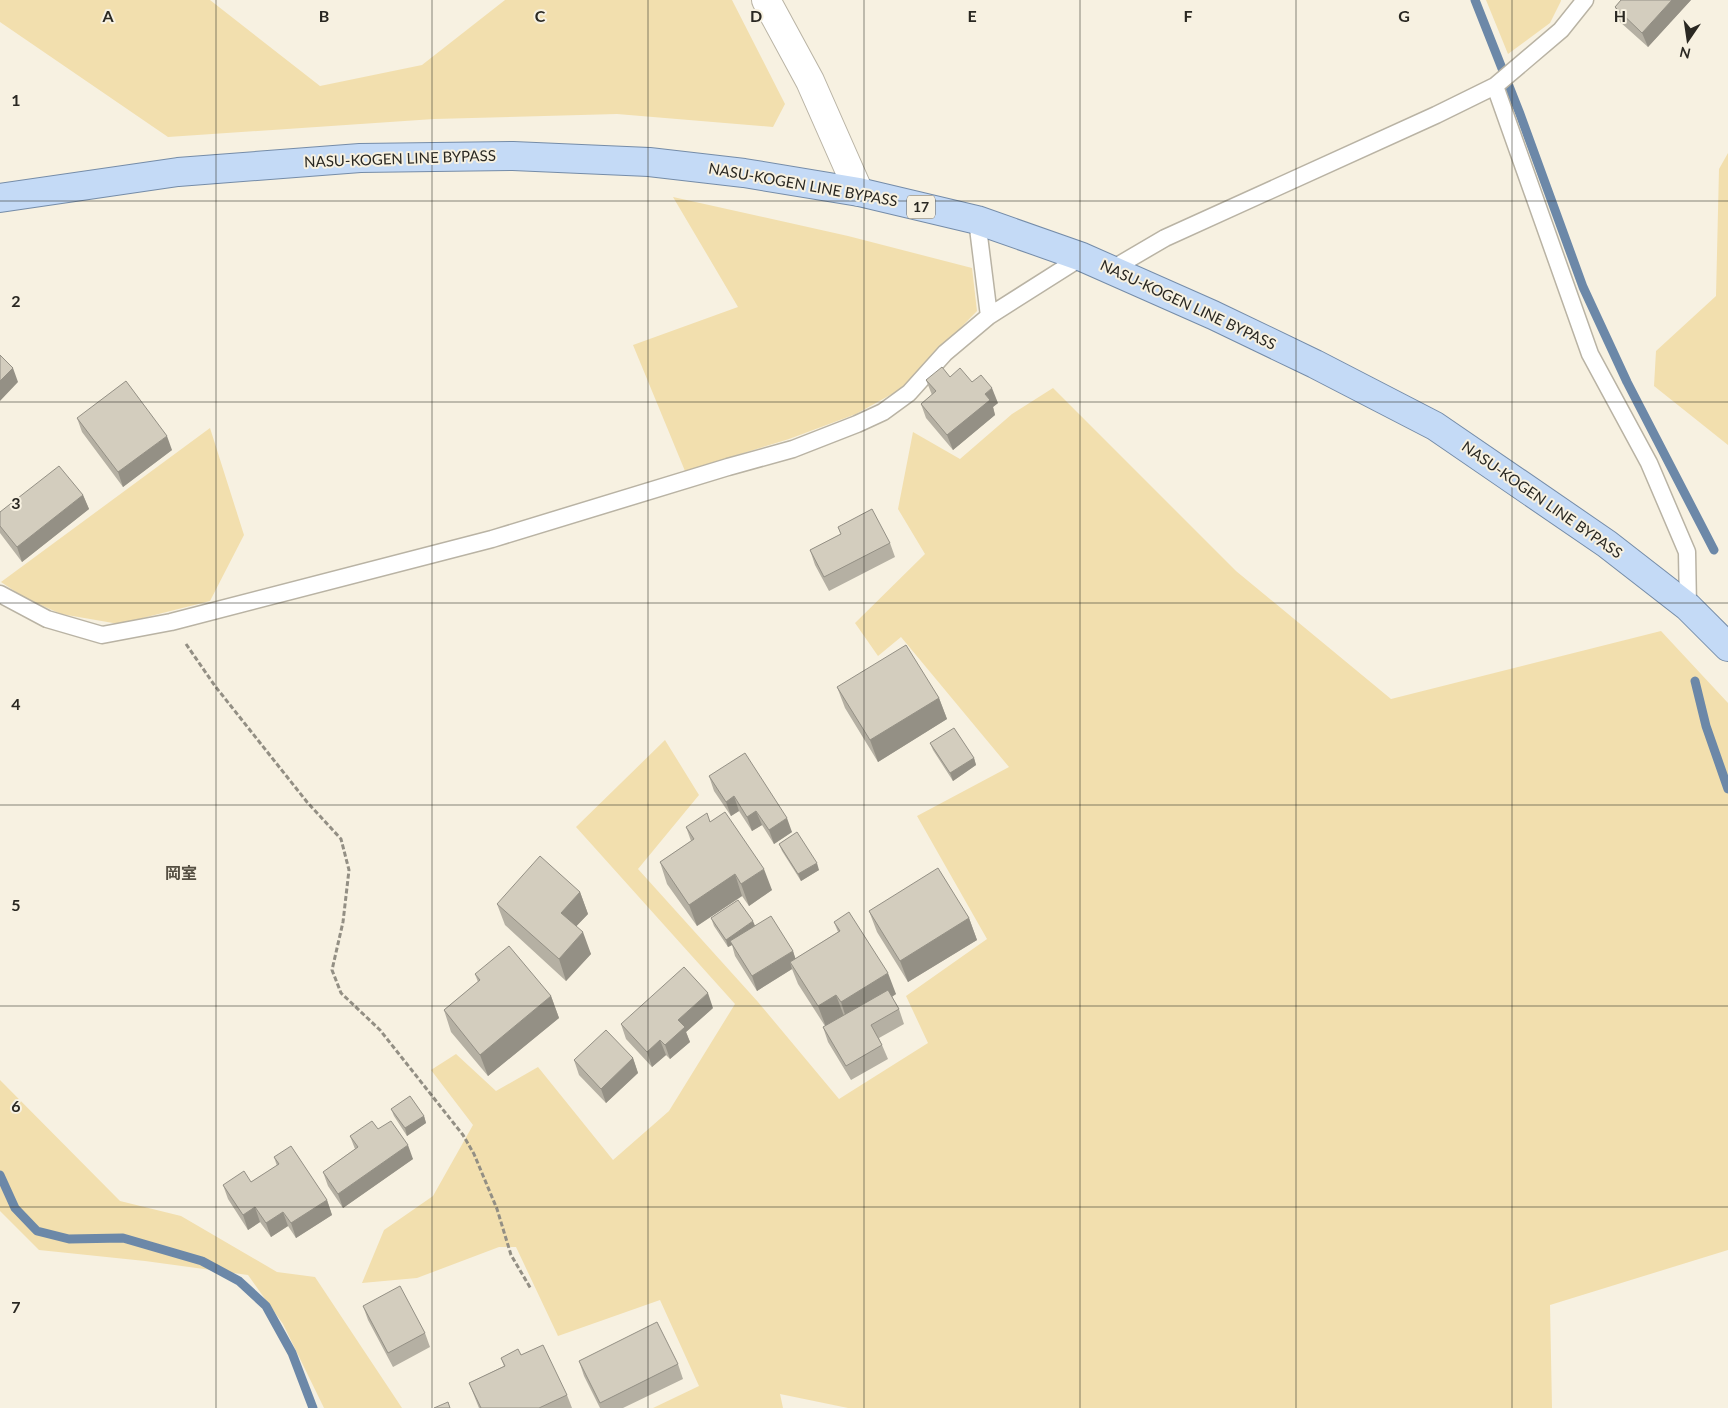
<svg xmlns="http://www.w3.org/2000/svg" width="1728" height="1408" font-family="Lato,'Noto Sans JP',sans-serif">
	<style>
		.green { fill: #f2dfae }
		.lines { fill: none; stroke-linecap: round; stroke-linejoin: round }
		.stream { stroke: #6c88a8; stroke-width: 9 }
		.lane-casing { stroke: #b9b3a4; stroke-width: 19 }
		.street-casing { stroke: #b9b3a4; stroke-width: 30 }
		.primary-casing { stroke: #758ca8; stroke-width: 30 }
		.path { stroke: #938f84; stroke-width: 3; stroke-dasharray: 5 2.5; stroke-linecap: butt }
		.lane { stroke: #fff; stroke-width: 16 }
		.street { stroke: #fff; stroke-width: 28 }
		.primary { stroke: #c4daf6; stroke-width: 28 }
		.wall { fill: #b5b0a3 }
		.shaded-wall { fill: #949085 }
		.building { fill: #d3cdbe; stroke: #949085 }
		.grid { fill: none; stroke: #2a2822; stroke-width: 1; stroke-opacity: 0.55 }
		.labels { text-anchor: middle; stroke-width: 4; stroke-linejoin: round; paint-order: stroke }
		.shield { fill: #f7f1e1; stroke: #68645b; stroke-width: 1 }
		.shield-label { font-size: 14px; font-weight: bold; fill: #2a2822 }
		.street-label { font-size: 15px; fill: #2a2822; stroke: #f7f1e1 }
		.neighbourhood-label { font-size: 16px; font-weight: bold; fill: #544e41; stroke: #f7f1e1 }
		.grid-label { font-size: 16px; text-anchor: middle; font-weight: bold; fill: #2a2822; stroke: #f7f1e1; stroke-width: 4; stroke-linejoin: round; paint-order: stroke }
	</style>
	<rect width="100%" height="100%" fill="#f7f1e1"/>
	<path class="green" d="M0,0H210L320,86L422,65L505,0H732L785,104L773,127L617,114L434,119L168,137L0,22Z
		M1486,0H1561V1L1550,23L1508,54Z
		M1728,153V445L1654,386L1656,351L1716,296L1719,169Z
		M673,197L848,236L972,268L977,311L901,389L856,414L789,439L685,471L633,345L738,307Z
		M1053,388L1236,571L1391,699L1661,631L1728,703V1250L1550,1305L1552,1408H848L780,1394L783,1408H653L699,1386L660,1300L558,1336L516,1247H499L417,1278L362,1283L384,1230L433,1196L473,1125L431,1070L456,1054L496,1091L538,1067L613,1160L669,1111L735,1004L576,827L665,740L699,795L638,869L758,1002L839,1099L928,1043L906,996L987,939L917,816L1009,767L901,637L878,656L855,623L925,554L898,509L913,432L960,459L1012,414Z
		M210,428L244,535L210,601L119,624L61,614L25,598L1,582Z
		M0,1080L120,1201L181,1216L277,1272L315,1277L402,1408H324L283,1324L248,1275L145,1261L39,1250L0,1211Z"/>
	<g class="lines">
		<path class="stream" d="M1475,0L1520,114L1583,287L1627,382L1714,550
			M1695,681L1706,726L1728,789
			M0,1175L15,1208L37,1231L69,1239L123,1238L202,1261L239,1281L266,1306L292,1353L313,1408"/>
		<defs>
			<path id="lane" d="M1495,86L1590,354L1649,463L1687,552L1688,607
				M977,220L989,316
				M1112,269L1165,238L1436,115L1495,86L1561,30L1585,0
				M0,594L47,619L102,635L171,622L492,539L728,467L793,449L857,424L883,412L909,393L945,353L989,316L1082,257"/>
			<path id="street" d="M766,0L810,81L859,192"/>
			<path id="primary" d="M0,198L178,172L360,158L513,156L649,162L744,173L859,192L977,220L1082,257L1213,315L1315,364L1435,426L1607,544L1688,607L1728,647"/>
		</defs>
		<use href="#lane" class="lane-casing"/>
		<use href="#street" class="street-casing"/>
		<use href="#primary" class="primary-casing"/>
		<path class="path" d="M186,644L215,686L307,802L341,839L349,870L343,922L332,970L341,993L380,1030L463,1135L474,1154L497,1209L511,1255L531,1289"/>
		<use href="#lane" class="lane"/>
		<use href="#street" class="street"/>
		<use href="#primary" class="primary"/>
	</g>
	<path class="wall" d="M1621,0H1691L1648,47L1620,22L1615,7Z
		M950,377L972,382L998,403L993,407L995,415L953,450L926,418L921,404L932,395L926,380Z
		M77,418L172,450L123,487L82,432Z
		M83,495L89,509L22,562L0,533V512Z
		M838,527L890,543L895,557L829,591L815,565L810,550L841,534Z
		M837,687L939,698L947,719L878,762L845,708Z
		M930,743L974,758L976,765L953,781L933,750Z
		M709,776L792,832L774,844L762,825L752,831L739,811L731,816L714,791Z
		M710,822L772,890L749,906L742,896L697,926L667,884L660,862L691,841L686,827Z
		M779,844L819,870L801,881L782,851Z
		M580,892L588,914L576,926L591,954L566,981L505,925L497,904Z
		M869,911L969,918L977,940L908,982L877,932Z
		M711,918L755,926L793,951L795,959L838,932L834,922L896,994L892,997L899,1009L904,1024L879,1038L888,1059L851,1080L828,1042L823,1027L825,1026L798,984L792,969L757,991L735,956L732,945L728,947L714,926Z
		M475,974L551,996L559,1018L488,1076L451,1032L444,1010L478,982Z
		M713,1008L686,1032L690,1042L670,1059L666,1055L652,1067L626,1039L621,1024Z
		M633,1058L638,1073L606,1103L579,1075L574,1060Z
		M391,1109L424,1116L426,1123L407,1136L394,1116Z
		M378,1129L413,1159L343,1208L328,1186L323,1172L355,1149L350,1136Z
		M274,1157L327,1200L332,1215L296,1238L288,1226L271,1237L260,1222L248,1230L228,1199L223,1185L251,1182L277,1166Z
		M363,1306L425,1333L430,1347L393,1367L368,1320Z
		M521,1355L567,1395L572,1408H479L469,1383L504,1366L501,1358Z
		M579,1361L678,1364L683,1379L623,1408H600L584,1376Z"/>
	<path class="shaded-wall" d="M1672,0H1691L1648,47L1642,33Z
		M13,368L18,382L0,401V381Z
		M992,388L998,403L993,407L995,415L953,450L947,435L985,394Z
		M167,436L172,450L123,487L118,472Z
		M83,495L89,509L22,562L17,547Z
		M939,698L947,719L878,762L870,740Z
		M974,758L976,765L953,781L950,773Z
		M734,796L739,811L731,816L726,802Z
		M756,811L762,825L752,831L747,817Z
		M787,818L792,832L774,844L769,830Z
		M817,863L819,870L801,881L798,874Z
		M764,869L772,890L749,906L741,884Z
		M735,874L742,896L697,926L689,905Z
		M580,892L588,914L569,934L561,913Z
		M969,918L977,940L908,982L900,961Z
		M753,921L756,928L730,941L732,945L728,947L726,940Z
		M583,932L591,954L566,981L559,959Z
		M793,951L798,966L790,962L792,969L757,991L752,976Z
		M888,973L896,994L848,1024L841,1002Z
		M708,993L713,1008L686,1032L690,1042L670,1059L665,1045L678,1020Z
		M836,995L844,1016L826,1027L818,1006Z
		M551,996L559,1018L488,1076L480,1055Z
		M660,1040L666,1055L652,1067L647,1052Z
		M633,1058L638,1073L606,1103L601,1089Z
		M424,1116L426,1123L407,1136L405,1128Z
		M408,1145L413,1159L343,1208L338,1194Z
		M327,1200L332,1215L296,1238L291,1223Z
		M255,1207L260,1222L248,1230L243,1215Z
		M283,1212L288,1226L271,1237L266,1223Z"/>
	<path class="building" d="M1621,0H1672L1642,33L1615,7Z
		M0,355L13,368L0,381Z
		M942,367L950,377L960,368L972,382L981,375L992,388L985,394L990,400L947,435L921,404L936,391L926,380Z
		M126,381L167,436L118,472L77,418Z
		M59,466L83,495L17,547L0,526V512Z
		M872,509L890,543L824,577L810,550L841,534L838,527Z
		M906,645L939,698L870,740L837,687Z
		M954,728L974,758L950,773L930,743Z
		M745,753L787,818L769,830L756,811L747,817L734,796L726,802L709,776Z
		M725,812L764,869L741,884L735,874L689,905L660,862L694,839L686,827L707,813L710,822Z
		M797,832L817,863L798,874L779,844Z
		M540,856L580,892L561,913L583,932L559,959L497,904Z
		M938,868L969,918L900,961L869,911Z
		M738,900L753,921L726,940L711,918Z
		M849,912L888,973L841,1002L836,995L818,1006L790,962L840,931L834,922Z
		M771,916L793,951L752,976L730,941Z
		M509,946L551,996L480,1055L444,1010L480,980L475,974Z
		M684,967L708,993L678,1020L685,1027L665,1045L660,1040L647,1052L621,1024Z
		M888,990L899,1009L871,1025L882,1045L846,1066L823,1027Z
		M606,1030L633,1058L601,1089L574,1060Z
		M410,1096L424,1116L405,1128L391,1109Z
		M372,1121L378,1129L391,1121L408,1145L338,1194L323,1172L358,1147L350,1136Z
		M291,1146L327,1200L291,1223L283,1212L266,1223L255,1207L243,1215L223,1185L244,1171L251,1182L279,1164L274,1157Z
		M400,1286L425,1333L388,1353L363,1306Z
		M657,1322L678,1364L600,1403L579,1361Z
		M543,1345L567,1395L539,1408H481L469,1383L505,1366L501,1358L518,1349L521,1355Z
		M448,1402L450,1408H434Z"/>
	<path class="grid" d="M216,0V1408M432,0V1408M648,0V1408M864,0V1408M1080,0V1408M1296,0V1408M1512,0V1408M0,201H1728M0,402H1728M0,603H1728M0,805H1728M0,1006H1728M0,1207H1728"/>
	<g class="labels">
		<rect class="shield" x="907" y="195.5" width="28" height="23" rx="4"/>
		<g class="shield-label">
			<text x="921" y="212">17</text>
		</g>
		<g class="street-label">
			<text transform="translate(400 159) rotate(-2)" y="5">NASU-KOGEN LINE BYPASS</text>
			<text transform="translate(803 185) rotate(10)" y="5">NASU-KOGEN LINE BYPASS</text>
			<text transform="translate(1188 305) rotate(25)" y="5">NASU-KOGEN LINE BYPASS</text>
			<text transform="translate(1542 500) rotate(35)" y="5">NASU-KOGEN LINE BYPASS</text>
		</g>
		<g class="neighbourhood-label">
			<text x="181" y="879">岡室</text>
		</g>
	</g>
	<g class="grid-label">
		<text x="108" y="22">A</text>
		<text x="324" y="22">B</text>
		<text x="540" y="22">C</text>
		<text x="756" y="22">D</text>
		<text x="972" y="22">E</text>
		<text x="1188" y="22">F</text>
		<text x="1404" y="22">G</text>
		<text x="1620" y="22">H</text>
		<text x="16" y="106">1</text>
		<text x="16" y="307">2</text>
		<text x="16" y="509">3</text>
		<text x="16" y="710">4</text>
		<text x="16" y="911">5</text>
		<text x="16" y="1112">6</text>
		<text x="16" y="1313">7</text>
	</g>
	<g transform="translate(1688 40) rotate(193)" stroke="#f7f1e1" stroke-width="4" paint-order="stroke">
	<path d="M0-4L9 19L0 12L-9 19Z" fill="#2a2822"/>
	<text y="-8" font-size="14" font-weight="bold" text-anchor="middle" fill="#2a2822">N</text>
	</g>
</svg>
